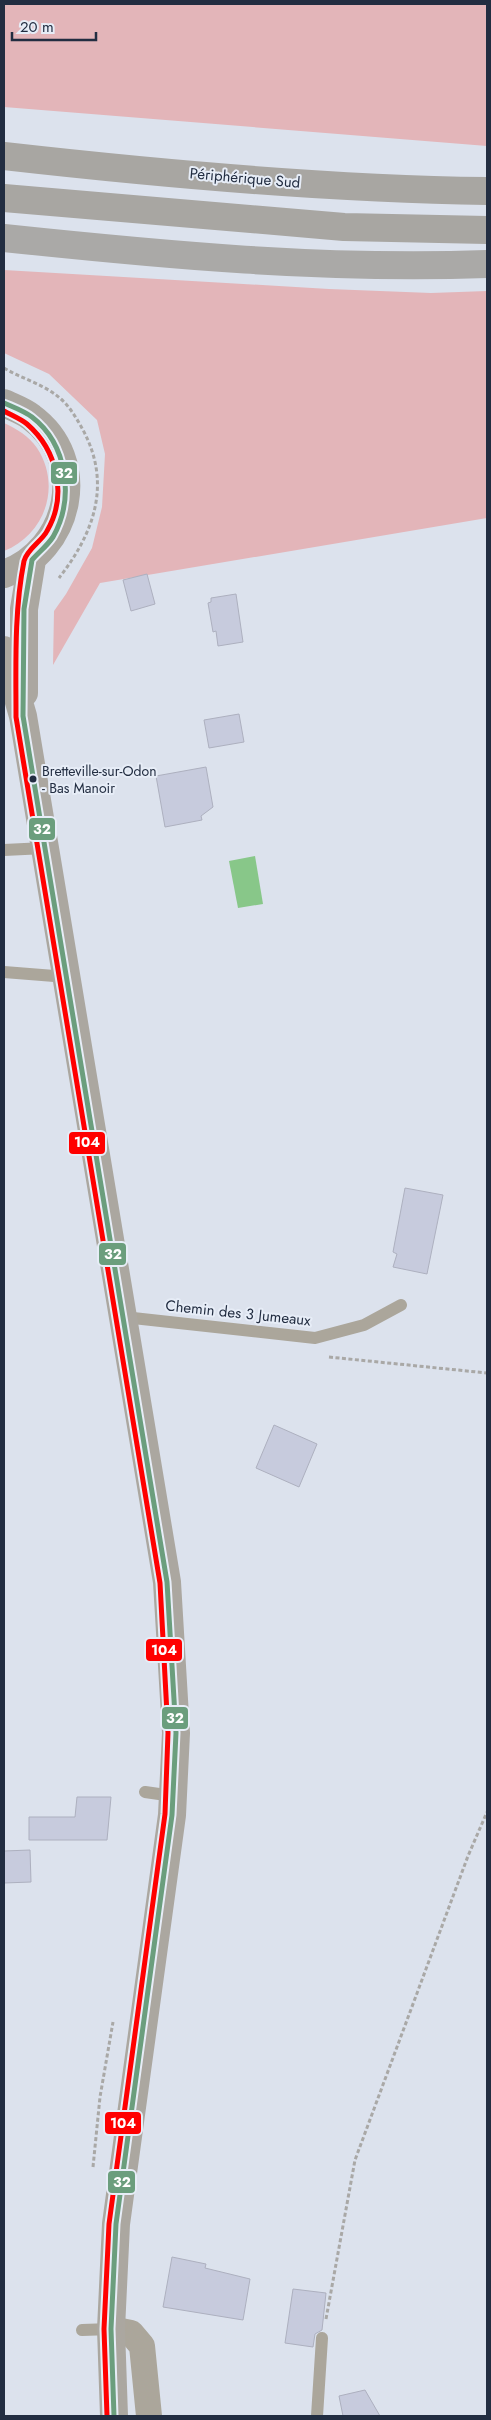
<svg xmlns="http://www.w3.org/2000/svg" width="491" height="2420" font-family="Jost,sans-serif">
	<style>
		.green { fill: #e3b5b9 }
		.water { fill: #88c789 }
		.building { fill: #c7cbdd; stroke: #adb0bf }
		.lines { fill: none; stroke-linecap: round; stroke-linejoin: round }
		.path { stroke: #a9a8a6; stroke-width: 3; stroke-dasharray: 4 2.5; stroke-linecap: butt }
		.service { stroke: #aba69b; stroke-width: 12 }
		.minor { stroke: #aba69b; stroke-width: 26 }
		.secondary { stroke: #aba7a0; stroke-width: 28 }
		.trunk { stroke: #a8a6a2; stroke-width: 28 }
		.motorway { stroke: #aaa9a7; stroke-width: 28 }
		.bus-1-casing { stroke: #e7edf7; stroke-width: 9 }
		.bus-2-casing { stroke: #e7edf7; stroke-width: 9 }
		.bus-1 { stroke: #6b9e7d; stroke-width: 5 }
		.bus-2 { stroke: #f00; stroke-width: 5 }
		.bus-dot { fill: #222d41; stroke: #e7edf7; stroke-width: 2 }
		.labels { text-anchor: middle; stroke-width: 4; stroke-linejoin: round; paint-order: stroke }
		.bus-label { font-size: 14px; fill: #222d41; stroke: #e7edf7; text-anchor: start }
		.street-label { font-size: 15px; fill: #222d41; stroke: #e7edf7 }
		.line-badge { stroke: #e7edf7; stroke-width: 2 }
		.badge-label { font-size: 14px; text-anchor: middle; font-weight: bold; fill: #fff }
	</style>
	<rect width="100%" height="100%" fill="#dce2ed"/>
	<path class="green" d="M4,4H487V146L4,107Z
		M4,270L329,289L431,293L487,291V518L100,583L53,665L54,611L66,594L92,548L102,507L105,454L97,420L49,374L4,353Z
		M4,423C17,429 29,436 37,448C62,486 45,535 4,551Z"/>
	<path class="water" d="M255,856L263,904L238,908L229,861Z"/>
	<path class="building" d="M147,574L155,604L131,611L123,580Z
		M236,594L243,642L218,646L216,631L213,632L208,603L211,602V598Z
		M239,714L244,742L209,748L204,720Z
		M206,767L213,807L201,816L202,820L165,827L156,776Z
		M405,1188L443,1195L427,1274L393,1267L397,1254L393,1252Z
		M274,1425L317,1444L299,1487L256,1468Z
		M77,1797H111L107,1840H29V1817H75Z
		M30,1850L31,1882L4,1883V1851Z
		M172,2257L206,2264L205,2268L250,2279L243,2320L163,2307Z
		M293,2289L326,2293L322,2330L315,2334L313,2347L285,2343Z
		M365,2390L380,2416H343L339,2396Z"/>
	<g class="lines">
		<path class="path" d="M4,368C22,379 44,384 61,399C70,407 77,419 83,430C112,484 94,533 59,578
			M329,1357L487,1373
			M93,2167L100,2097L113,2022
			M326,2319L355,2160L468,1856L487,1812"/>
		<path class="service" d="M4,850L45,848
			M4,972L67,977
			M124,1317L315,1338L364,1325L401,1305
			M145,1792L173,1796
			M82,2330L111,2329
			M317,2416L322,2338"/>
		<path class="minor" d="M111,2329L131,2333L142,2346L149,2416"/>
		<path class="secondary" d="M4,403C12,407 24,411 31,417C90,460 71,550 4,574
			M4,650L23,716L167,1582L176,1733L172,1815L116,2224L111,2329L114,2416
			M24,693V609L32,560"/>
		<path class="trunk" d="M4,156C163,174 327,189 487,191
			M4,198L344,227L487,230"/>
		<path class="motorway" d="M4,238C165,255 325,270 487,264"/>
		<defs>
			<path id="bus-1" d="M4,403C13,407 24,411 32,417C67,444 75,498 53,537C47,546 39,552 32,560
				M32,560L24,609L23,716L167,1582L176,1733L172,1815L116,2224L111,2329L114,2416"/>
			<path id="bus-2" d="M4,411C11,415 21,419 27,424C57,450 68,495 47,531C42,541 27,549 24,561C14,612 16,664 16,717L160,1583L168,1733L165,1814L109,2224L104,2329L107,2416"/>
		</defs>
		<use href="#bus-1" class="bus-1-casing"/>
		<use href="#bus-2" class="bus-2-casing"/>
		<use href="#bus-1" class="bus-1"/>
		<use href="#bus-2" class="bus-2"/>
	</g>
	<circle class="bus-dot" cx="33" cy="779" r="4.5"/>
	<g class="labels">
		<g class="bus-label">
			<text x="42" y="776">Bretteville-sur-Odon<tspan x="42" dy="17">- Bas Manoir</tspan></text>
		</g>
		<g class="street-label">
			<text transform="translate(245 178) rotate(5)" y="5">Périphérique Sud</text>
			<text transform="translate(238 1313) rotate(6)" y="5">Chemin des 3 Jumeaux</text>
		</g>
	</g>
	<g class="line-badge">
		<rect x="50" y="461" width="28" height="24" rx="5" fill="#6b9e7d"/>
		<rect x="28" y="817" width="28" height="24" rx="5" fill="#6b9e7d"/>
		<rect x="68" y="1131" width="38" height="24" rx="5" fill="#f00"/>
		<rect x="98" y="1242" width="29" height="24" rx="5" fill="#6b9e7d"/>
		<rect x="145" y="1638" width="38" height="24" rx="5" fill="#f00"/>
		<rect x="161" y="1706" width="28" height="24" rx="5" fill="#6b9e7d"/>
		<rect x="104" y="2111" width="38" height="24" rx="5" fill="#f00"/>
		<rect x="107" y="2170" width="29" height="24" rx="5" fill="#6b9e7d"/>
	</g>
	<g class="badge-label">
		<text x="64" y="478">32</text>
		<text x="42" y="834">32</text>
		<text x="87" y="1147">104</text>
		<text x="113" y="1259">32</text>
		<text x="164" y="1655">104</text>
		<text x="175" y="1723">32</text>
		<text x="123" y="2128">104</text>
		<text x="122" y="2187">32</text>
	</g>
	<rect width="491" height="2420" fill="none" stroke="#222d41" stroke-width="10"/>
	<path d="M12 32v8h84v-8" fill="none" stroke="#222d41" stroke-width="2.5"/>
	<text x="20" y="32" font-size="15" fill="#222d41" stroke="#e7edf7" stroke-width="4" paint-order="stroke">20 m</text>
</svg>
